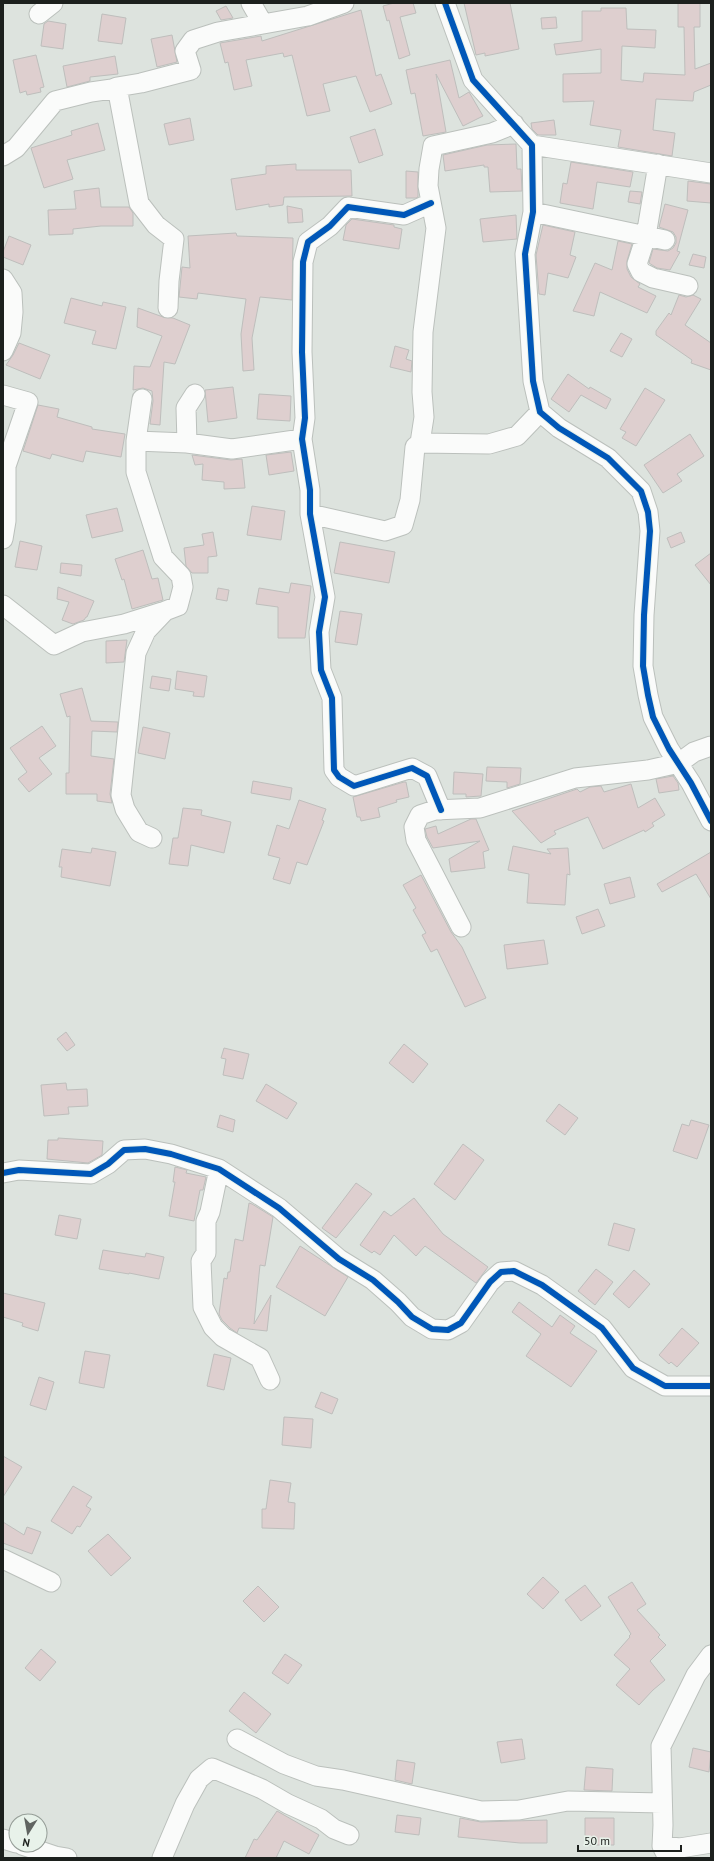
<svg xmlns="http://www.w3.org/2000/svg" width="714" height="1861" font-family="'PT Sans',sans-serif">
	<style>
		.building { fill: #decfcf; stroke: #bebebc }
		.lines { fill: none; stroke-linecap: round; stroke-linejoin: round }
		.minor-casing { stroke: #bbc0bc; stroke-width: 21 }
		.minor { stroke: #fafbfa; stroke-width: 19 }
		.cycleway-casing { stroke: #e8f2ea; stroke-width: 8 }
		.cycleway { stroke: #0057b8; stroke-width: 6 }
	</style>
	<rect width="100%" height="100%" fill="#dde3de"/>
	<path class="building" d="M394,3H413L416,13L400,17L410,55L399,59L389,20L387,21L383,6Z
		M464,3H510L519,49L485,56V53L476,55Z
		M678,3H700V27H694L695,69L711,63V85L694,92L693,101L656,99L653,130L675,133L672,156L618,147L621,130L590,125L594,101L563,102V74L601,73V49L556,55L554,44L582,41V11H601V8H626L627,29L656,30L655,48L622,46L621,80L643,82L644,73L685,75L684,27H678Z
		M226,6L233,18L221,20L216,11Z
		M361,10L376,76L381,74L392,104L370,112L356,76L323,84L330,111L307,116L292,55L284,57L283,53L246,60L252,86L234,90L228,62L225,63L220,43L261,36L262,41Z
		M102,14L126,18L122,44L98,41Z
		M556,17L557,28L542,29L541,18Z
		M48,21L66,24L63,49L41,46L44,24Z
		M172,35L177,62L157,67L151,39Z
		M36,55L44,87L40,88L41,92L27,95L26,91L20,93L13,60Z
		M115,56L118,74L90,77V81L67,87L63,66Z
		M450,60L459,98L469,92L483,116L463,126L436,74L446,132L423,136L415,93L411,94L406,70Z
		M190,118L194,140L169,145L164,124Z
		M554,120L556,135H538L532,129L531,123Z
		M98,123L105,150L67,160L73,179L44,188L31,148L72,135L71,131Z
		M375,129L383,155L359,163L350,137Z
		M516,144L517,169H521L522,191L490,192L488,167H484V165L445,171L443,155L487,145Z
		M571,162L633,172L630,187L597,182L593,209L560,203L563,183L567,184Z
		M296,164V170H351L352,196L284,197L283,205L269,207V204L236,210L231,179L266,174V166Z
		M406,171L418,172V197L416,198H406Z
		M688,181L711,184V203L687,201Z
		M99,188L101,207H129L133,213V226H101L73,229V234L49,235L48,210L76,209L74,191Z
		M630,191L642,192L640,204L628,202Z
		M665,204L688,210L677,251L680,252L670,270L657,268L649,263L653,249L668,251L673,248L676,243V237L673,232L659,227Z
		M287,206L302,209L303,222L288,223Z
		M516,215L517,239L483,242L480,219Z
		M352,219L394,225V227L402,229L399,249L343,240L346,225Z
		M543,225L575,232L570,255L576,257L568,278L548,273L545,295L539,294L536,255Z
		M236,233L237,236L293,238L292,300L260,297L252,338L254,370L243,371L241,334L246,299L198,293L197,299L179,297L182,267L190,268L188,236Z
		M9,236L31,245L23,265L3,257V252Z
		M618,241L632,244L627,261V269L631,277L640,284L638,287L656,296L647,313L600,292L594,316L573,311L595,263L612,270Z
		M693,254L706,257L704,268L689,265Z
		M679,295L686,297L693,295L701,299L685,325L711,343V370L691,363L692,360L656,335V331L669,313L671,315Z
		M71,298L102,306L103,302L126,307L116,349L92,344L96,331L64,323Z
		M138,308L163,317L173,318L190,325L175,364L164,362L160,425L150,424L153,401L152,391L143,388L133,390L134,366L150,367L162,336L137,327Z
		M621,333L632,339L622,357L610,351Z
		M19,343L50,355L40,379L6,365L13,355Z
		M395,346L409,350L406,359L412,361L411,372L390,367Z
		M568,374L589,389L590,387L611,399L606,409L581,395L569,412L551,399Z
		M233,387L237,418L208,422L205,390Z
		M645,388L665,400L636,446L622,438L626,432L620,429Z
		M259,394L291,396L290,421L257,419Z
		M38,405L59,409L57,417L92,427V429L125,434L121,457L86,451L83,462L52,454L50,459L23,451Z
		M690,434L704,456L677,474L682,481L663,493L644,465Z
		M291,452L294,471L269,475L266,455Z
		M192,455L231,460L242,459L245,488L224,489V482L202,480L203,464L195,465Z
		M252,506L285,511L281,540L247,535Z
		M117,508L123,531L92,538L86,515Z
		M213,532L217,556L208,557V573H192L186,566L184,548L204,545L202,534Z
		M681,532L685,542L671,548L667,538Z
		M20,541L42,546L37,570L15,567Z
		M340,542L395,552L389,583L334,573Z
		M143,550L152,579L158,578L163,600L132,609L124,579L122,580L115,559Z
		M711,553V585L695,565Z
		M61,563L82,565L81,576L60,573Z
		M291,583L311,586L305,638H278V607L256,604L259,588L289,593Z
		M58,587L94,601L87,617H86L84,620L73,624L62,620L69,602L57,599Z
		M218,588L229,590L227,601L216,599Z
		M340,611L362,614L357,645L335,642Z
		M127,640L124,662L106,663V641Z
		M177,671L207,676L204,697L193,696L194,692L175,689Z
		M152,676L171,679L169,691L150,688Z
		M82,688L91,721L118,722L117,732L92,731L91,756L114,759L110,794L112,803L97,801V794H66V773H69L70,716L67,717L60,694Z
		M42,726L56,746L39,758L52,774L29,792L18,779L27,772L10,748Z
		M143,727L170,733L165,759L138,753Z
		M487,767L521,768L520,784L507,788V782L486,781Z
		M454,772L483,774L481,796L466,797V794H453Z
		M673,776L678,783L679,790L659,793L656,779Z
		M253,781L292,788L290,800L251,793Z
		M404,782H406L409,797L396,800L397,802L378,808L380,817L361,821L360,817H357L353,797Z
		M631,784L638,808L655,798L665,815L652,823L654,826L645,832L644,830L603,849L588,817L554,831L556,834L541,843L512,811L577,789L580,792L590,787L601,786L604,792Z
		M299,800L326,809L322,820L324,821L307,865L297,862L290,884L273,879L280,858L268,855L277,825L289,829Z
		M183,808L202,810L201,815L231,822L224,853L191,845L188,866L169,864L173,838H178Z
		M471,819H476L489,850L483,852L485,868L451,872L449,859L480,841L433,848L427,837L425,829L436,826L438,834Z
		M513,846L551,854L547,849L568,848L570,875L567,874L565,905L527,903L529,874L508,870Z
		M92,848L116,852L110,886L61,877L62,867H59L62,849L91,853Z
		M711,852V899L696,874L662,892L657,884Z
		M421,875L451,932L462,947L486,998L465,1007L437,949L431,952L422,935L426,933L413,910L416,908L403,885Z
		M630,877L635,897L610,904L604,884Z
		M598,909L605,926L582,934L576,917Z
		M544,940L548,964L507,969L504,945Z
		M66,1032L75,1045L67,1051L57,1039Z
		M404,1044L428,1064L413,1083L389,1063Z
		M224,1048L249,1054L243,1079L223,1075L226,1059L221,1058Z
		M66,1083L67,1090L87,1089L88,1106L68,1107L69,1114L44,1116L41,1085Z
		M266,1084L297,1103L287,1119L256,1101Z
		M559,1104L578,1118L565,1135L546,1121Z
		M220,1115L235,1120L233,1132L217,1127Z
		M691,1120L709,1125L697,1159L673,1151L682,1124L689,1126Z
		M58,1138L103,1141L102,1155L88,1163L47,1159L48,1140H58Z
		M463,1144L484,1160L455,1200L434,1184Z
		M175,1167L187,1170L186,1173L206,1177L203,1190H200L194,1221L169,1216L175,1182H173Z
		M356,1183L372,1194L336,1238L322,1228Z
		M414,1198L443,1234L488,1267L476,1283L425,1246L416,1256L394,1235L380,1255L374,1251L372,1253L360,1245L384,1211L391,1216Z
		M249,1203L252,1204L273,1217L265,1266L260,1265L254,1324L271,1295L267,1331L239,1328L237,1333L230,1328L222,1320L219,1314L224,1278L227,1279L228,1272H230L235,1239L243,1241Z
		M59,1215L81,1219L77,1239L55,1235Z
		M614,1223L635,1229L629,1251L608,1245Z
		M300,1246L348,1277L325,1316L276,1287Z
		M103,1250L145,1257L146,1253L164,1257L159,1279L129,1273V1274L99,1269Z
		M596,1269L613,1282L595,1305L578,1291Z
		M634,1270L650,1284L629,1308L613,1294Z
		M3,1293L45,1303L38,1331L22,1326L23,1323L3,1317Z
		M519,1302L552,1327L560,1315L575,1326L570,1333L597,1351L571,1387L526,1356L541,1334L512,1312Z
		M682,1328L699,1343L677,1367L671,1362L669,1364L659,1355Z
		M85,1351L110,1355L104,1388L79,1383Z
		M214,1354L231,1358L224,1390L207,1386Z
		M39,1377L54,1382L46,1410L30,1405Z
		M321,1392L338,1399L332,1414L315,1407Z
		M284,1417L313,1419L311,1448L282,1445Z
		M3,1456L22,1467L3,1497Z
		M270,1480L291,1483L288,1502L295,1503L294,1529L262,1528V1509H266Z
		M73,1486L92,1497L86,1506L91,1509L80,1527L77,1526L72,1534L51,1521Z
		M3,1522L24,1535L27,1527L41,1532L32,1554L3,1543Z
		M108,1534L131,1558L111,1576L88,1551Z
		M543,1577L559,1592L543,1609L527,1594Z
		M632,1582L646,1604L637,1610L660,1635L658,1637L666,1645L650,1661L665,1680L653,1690L639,1705L616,1685L630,1669L614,1655L630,1637L629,1636L631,1634L608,1597Z
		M585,1585L601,1606L581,1621L565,1600Z
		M258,1586L279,1607L264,1622L243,1601Z
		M41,1649L56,1662L40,1681L25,1668Z
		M285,1654L302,1665L288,1684L272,1673Z
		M244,1692L271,1714L256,1733L229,1711Z
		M522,1739L525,1759L501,1763L497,1742Z
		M693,1748L711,1752L709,1772L689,1767Z
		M397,1760L415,1763L412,1784L395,1780Z
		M586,1767L613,1769L612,1791L584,1790Z
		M277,1811L319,1835L309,1854L284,1841L276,1858H245L254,1839L257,1840Z
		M397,1815L421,1818L419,1835L395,1832Z
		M460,1818L481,1822L547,1820V1843H520L458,1837Z
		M585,1818H614V1845H585Z"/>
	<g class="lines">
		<defs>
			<path id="minor" d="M251,3L263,24
				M445,3L473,80L532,145L533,212L525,254L533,381L540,412L559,428L608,458L641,491L648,512L650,531L644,615L643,666L648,695L653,717L669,749L691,783L711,821
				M39,14L53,3
				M532,145L711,173
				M3,156L16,148L55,101L91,92L112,89L117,87
				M658,164L646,236L637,264L641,272L653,278L688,286
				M431,203L404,215L348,207L330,226L308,242L303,262L302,352L305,418L302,439L310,490V514L325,597L319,632L321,670L332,698L334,770L339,777L354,786L412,768L427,776L441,810
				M533,212L665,240
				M3,279L12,293L13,312L11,333L3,351
				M168,308L169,281L174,239L156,225L139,203L117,87L141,83L191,70L185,51L193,40L218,32L308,16L344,3
				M3,395L28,402L6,466V521L3,539
				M136,441L142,399
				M187,443L232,449L302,439
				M420,443L424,417L422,392L423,332L436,228L428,186L429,169L433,146L492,133L514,124
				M310,514L385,531L403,525L410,500L415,447L420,443L489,444L517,436L540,412
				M3,605L54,645L82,632L124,624L162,612
				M152,838L139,832L125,809L121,795L136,653L146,631L165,611L178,606L183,587L181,576L163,557L136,472V441L187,443L186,408L195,394
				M461,927L416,840L414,827L420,815L435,810L480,808L575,778L648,770L679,763L694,752L711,746
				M219,1169L210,1212L206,1221V1253L201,1261L203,1307L213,1327L223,1337L260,1358L270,1380
				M3,1173L19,1170L91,1174L108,1164L124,1150L145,1149L171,1154L219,1169L279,1208L339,1259L373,1280L398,1302L412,1317L432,1329L448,1330L461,1323L490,1282L501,1272L514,1271L542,1285L602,1328L633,1368L665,1386H711
				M3,1559L51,1582
				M237,1739L284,1764L316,1776L343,1780L481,1811L519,1810L568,1801L662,1803
				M3,1839L16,1843
				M22,1845L55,1856L67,1858
				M662,1846L680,1848L711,1843
				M162,1858L185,1804L199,1779L212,1768L262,1789L288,1804L321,1819L334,1829L349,1835
				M668,1858L662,1846L663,1825L661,1746L696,1675L711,1655"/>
		</defs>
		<use href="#minor" class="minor-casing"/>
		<use href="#minor" class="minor"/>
		<defs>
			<path id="cycleway" d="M445,3L473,80L532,145L533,212L525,254L533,381L540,412L559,428L608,458L641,491L648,512L650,531L644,615L643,666L648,695L653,717L669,749L691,783L711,821
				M431,203L404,215L348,207L330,226L308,242L303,262L302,352L305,418L302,439L310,490V514L325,597L319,632L321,670L332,698L334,770L339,777L354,786L412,768L427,776L441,810
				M3,1173L19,1170L91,1174L108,1164L124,1150L145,1149L171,1154L219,1169L279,1208L339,1259L373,1280L398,1302L412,1317L432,1329L448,1330L461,1323L490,1282L501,1272L514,1271L542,1285L602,1328L633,1368L665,1386H711"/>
		</defs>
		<use href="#cycleway" class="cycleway-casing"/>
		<use href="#cycleway" class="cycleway"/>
	</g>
	<rect width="714" height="1861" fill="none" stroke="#1c201d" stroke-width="8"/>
	<g transform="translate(28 1833) rotate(191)"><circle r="19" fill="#e8f2ea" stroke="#969e98"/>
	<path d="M0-3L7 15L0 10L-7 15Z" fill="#606461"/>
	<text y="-6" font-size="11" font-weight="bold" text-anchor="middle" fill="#1c201d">N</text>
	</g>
	<path d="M578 1845v6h103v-6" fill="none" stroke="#1c201d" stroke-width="2"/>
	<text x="584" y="1845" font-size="12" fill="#1c201d" stroke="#e8f2ea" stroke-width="3" paint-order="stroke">50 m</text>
</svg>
